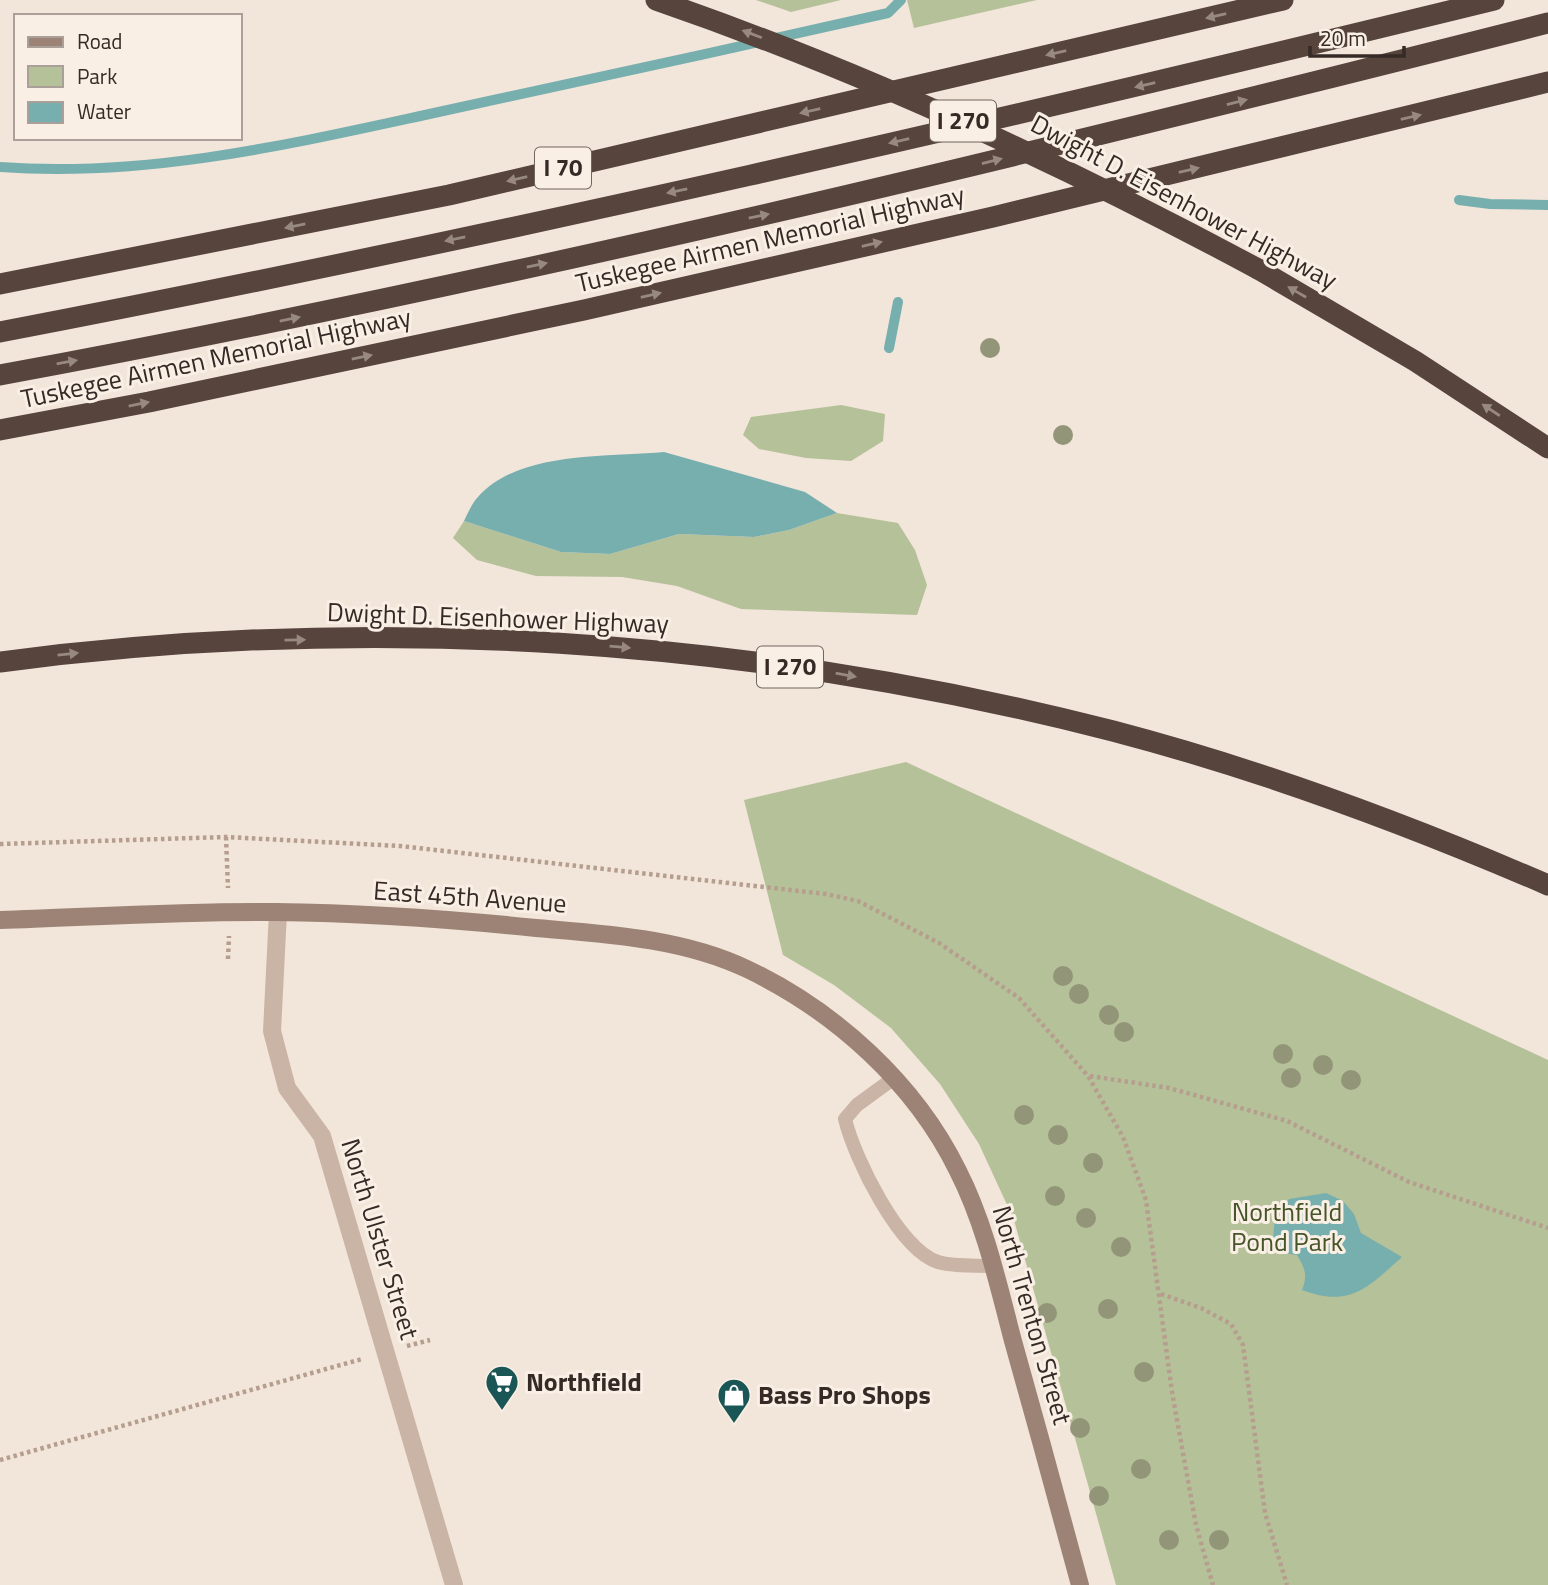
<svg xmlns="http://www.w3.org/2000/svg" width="1548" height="1585" font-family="'Titillium Web',sans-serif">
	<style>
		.green { fill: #b5c199 }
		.water { fill: #77afaf }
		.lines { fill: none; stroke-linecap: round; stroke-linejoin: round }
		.stream { stroke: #77afaf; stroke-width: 10 }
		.path { stroke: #b69e8f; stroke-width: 4.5; stroke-dasharray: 3.5 3.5; stroke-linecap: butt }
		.lane { stroke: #cab4a5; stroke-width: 14 }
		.street { stroke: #cab4a5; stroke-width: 18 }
		.secondary { stroke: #9d8376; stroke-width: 18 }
		.highway { stroke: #56443d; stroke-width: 21 }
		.highway-bridge { stroke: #56443d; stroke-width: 21 }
		.tree { fill: #939578 }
		.oneway { fill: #978880 }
		.labels { text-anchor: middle; stroke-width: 6; stroke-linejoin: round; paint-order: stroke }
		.shield { fill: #f9efe5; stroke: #70655f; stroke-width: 2 }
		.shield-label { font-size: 24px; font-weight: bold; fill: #352a26 }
		.street-label { font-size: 26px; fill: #352a26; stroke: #f9efe5 }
		.park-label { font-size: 26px; fill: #465429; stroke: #f9efe5 }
		.poi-label { font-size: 26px; font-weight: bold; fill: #352a26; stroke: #f9efe5; text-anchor: start }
	</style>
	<rect width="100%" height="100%" fill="#f2e5d9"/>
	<path class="green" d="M756,0H841L791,12Z
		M907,0H1037L914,28Z
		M841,405L885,414L883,441L851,461L806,458L759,449L743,435L751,417Z
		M837,513L898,523L915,550L927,585L917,615L741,609L677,586L622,577L536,576L477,560L453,538L464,521L561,552L610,554L679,534L754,537L789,530Z
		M906,762L1548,1060V1585H1116L1014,1220L979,1144L940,1084L891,1028L834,985L783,955L744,800Z"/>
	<path class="water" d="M664,452L805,492L837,513L789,530L754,537L679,534L610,554L561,552L464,521C468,513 472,503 478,497C518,451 608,457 664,452Z
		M1326,1193L1343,1201L1354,1214L1361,1233L1402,1257C1367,1288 1351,1308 1302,1290C1308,1276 1305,1268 1297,1255L1276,1252C1271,1229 1273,1217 1289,1199Z"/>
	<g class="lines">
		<path class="stream" d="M0,167C147,178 291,144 434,113C585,81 737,47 888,13L901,0
			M1459,200L1490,204L1548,205
			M889,348L898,302"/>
		<path class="path" d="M226,837L228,888
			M0,844L226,837L400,846L826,894L858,901L939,943L1019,998L1088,1076L1123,1137L1146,1200L1172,1392L1196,1525L1213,1585
			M228,959L229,936
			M1090,1076L1169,1088L1287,1121L1409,1182L1548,1228
			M1161,1294L1201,1308L1231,1324L1243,1345L1265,1513L1287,1585
			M407,1346L430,1340
			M0,1460L362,1359"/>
		<path class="lane" d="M894,1078L857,1105L845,1119C854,1157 899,1250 938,1262C954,1267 976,1265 993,1266"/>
		<path class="street" d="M278,912L272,1031L287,1088L322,1136L454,1585"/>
		<path class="secondary" d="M0,920C92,917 184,911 275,912C362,913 449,919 536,928C606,934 682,938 747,969C835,1011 915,1083 958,1171C985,1224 998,1284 1013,1341C1036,1422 1058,1504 1080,1585"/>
		<path class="highway" d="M1258,269L1415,361L1548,448
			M0,284L449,195L1283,0
			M0,332C501,236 999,121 1494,0
			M0,375C521,279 1035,153 1548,23
			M0,430L149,402L584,310L993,217L1548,82
			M0,662C370,613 752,638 1113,731C1262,770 1407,824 1548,885"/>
		<path class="highway-bridge" d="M656,0C865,72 1063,164 1258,269"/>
	</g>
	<g class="tree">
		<circle cx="990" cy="348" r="10"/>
		<circle cx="1063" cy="435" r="10"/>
		<circle cx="1063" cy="976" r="10"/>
		<circle cx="1079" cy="994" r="10"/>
		<circle cx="1109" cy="1015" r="10"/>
		<circle cx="1124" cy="1032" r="10"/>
		<circle cx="1283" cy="1054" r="10"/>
		<circle cx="1323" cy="1065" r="10"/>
		<circle cx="1291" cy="1078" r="10"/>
		<circle cx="1351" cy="1080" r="10"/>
		<circle cx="1024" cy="1115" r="10"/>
		<circle cx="1058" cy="1135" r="10"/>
		<circle cx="1093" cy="1163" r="10"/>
		<circle cx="1055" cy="1196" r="10"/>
		<circle cx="1086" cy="1218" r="10"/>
		<circle cx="1121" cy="1247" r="10"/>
		<circle cx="1108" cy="1309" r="10"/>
		<circle cx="1047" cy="1313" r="10"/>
		<circle cx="1144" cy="1372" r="10"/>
		<circle cx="1080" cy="1428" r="10"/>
		<circle cx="1141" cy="1469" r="10"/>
		<circle cx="1099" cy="1496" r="10"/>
		<circle cx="1169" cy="1540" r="10"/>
		<circle cx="1219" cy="1540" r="10"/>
	</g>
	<defs><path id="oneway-solid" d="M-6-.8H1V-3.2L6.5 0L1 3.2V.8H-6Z" transform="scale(1.75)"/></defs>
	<g class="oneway">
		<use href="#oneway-solid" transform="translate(1216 16) rotate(167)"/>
		<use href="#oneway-solid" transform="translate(752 34) rotate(-159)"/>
		<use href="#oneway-solid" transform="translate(1056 53) rotate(167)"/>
		<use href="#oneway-solid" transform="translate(1145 85) rotate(167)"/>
		<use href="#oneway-solid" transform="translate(1237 102) rotate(-14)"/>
		<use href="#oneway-solid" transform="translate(810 111) rotate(167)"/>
		<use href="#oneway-solid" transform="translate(1411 117) rotate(-13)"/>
		<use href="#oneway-solid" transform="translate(899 141) rotate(167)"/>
		<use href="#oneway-solid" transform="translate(992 161) rotate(-14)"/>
		<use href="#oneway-solid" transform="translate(1189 170) rotate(-13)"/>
		<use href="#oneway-solid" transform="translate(517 179) rotate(167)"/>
		<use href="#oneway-solid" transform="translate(677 191) rotate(168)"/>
		<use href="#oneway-solid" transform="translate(759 216) rotate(-12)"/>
		<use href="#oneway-solid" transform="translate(295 226) rotate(169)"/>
		<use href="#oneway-solid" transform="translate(455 239) rotate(168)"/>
		<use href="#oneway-solid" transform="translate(872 244) rotate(-13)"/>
		<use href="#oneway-solid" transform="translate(537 265) rotate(-12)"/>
		<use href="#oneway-solid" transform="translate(1297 292) rotate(-150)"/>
		<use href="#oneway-solid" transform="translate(651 295) rotate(-13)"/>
		<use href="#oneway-solid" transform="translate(290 319) rotate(-12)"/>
		<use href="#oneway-solid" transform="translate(362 357) rotate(-12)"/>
		<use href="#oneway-solid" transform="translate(67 362) rotate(-10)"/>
		<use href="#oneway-solid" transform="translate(139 404) rotate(-11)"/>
		<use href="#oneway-solid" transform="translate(1491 410) rotate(-147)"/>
		<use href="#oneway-solid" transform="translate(295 640) rotate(-1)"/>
		<use href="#oneway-solid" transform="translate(620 647) rotate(5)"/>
		<use href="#oneway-solid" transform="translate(68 654) rotate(-6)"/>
		<use href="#oneway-solid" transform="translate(846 675) rotate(10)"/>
	</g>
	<defs>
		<symbol id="supermarket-pin" viewBox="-11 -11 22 30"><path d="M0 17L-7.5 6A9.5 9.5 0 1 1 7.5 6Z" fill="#1b5657" stroke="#f9efe5"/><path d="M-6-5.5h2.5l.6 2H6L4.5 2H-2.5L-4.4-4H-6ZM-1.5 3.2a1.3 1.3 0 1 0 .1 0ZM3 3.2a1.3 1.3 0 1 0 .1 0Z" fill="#fff"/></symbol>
		<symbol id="shop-pin" viewBox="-11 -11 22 30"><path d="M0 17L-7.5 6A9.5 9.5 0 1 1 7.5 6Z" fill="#1b5657" stroke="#f9efe5"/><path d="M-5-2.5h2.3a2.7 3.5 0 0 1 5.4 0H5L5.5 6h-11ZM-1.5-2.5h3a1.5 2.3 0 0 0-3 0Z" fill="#fff"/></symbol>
	</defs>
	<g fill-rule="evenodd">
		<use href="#supermarket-pin" x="483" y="1363" width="38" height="52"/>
		<use href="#shop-pin" x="715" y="1376" width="38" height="52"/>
	</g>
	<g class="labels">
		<g class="shield">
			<rect x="930" y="100.5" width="66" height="41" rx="5"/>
			<rect x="535" y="147.5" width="56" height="41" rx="5"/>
			<rect x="757" y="646.5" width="66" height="41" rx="5"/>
		</g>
		<g class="shield-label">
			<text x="963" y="129">I 270</text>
			<text x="563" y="176">I 70</text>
			<text x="790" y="675">I 270</text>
		</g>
		<g class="street-label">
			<text transform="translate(1184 202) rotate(28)" y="9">Dwight D. Eisenhower Highway</text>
			<text transform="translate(770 239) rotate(-13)" y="9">Tuskegee Airmen Memorial Highway</text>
			<text transform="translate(216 358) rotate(-12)" y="9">Tuskegee Airmen Memorial Highway</text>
			<text transform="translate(498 618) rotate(2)" y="9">Dwight D. Eisenhower Highway</text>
			<text transform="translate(470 897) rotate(4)" y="9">East 45th Avenue</text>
			<text transform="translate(380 1239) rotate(73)" y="9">North Ulster Street</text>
			<text transform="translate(1032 1315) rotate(74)" y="9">North Trenton Street</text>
		</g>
		<g class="park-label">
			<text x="1287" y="1221">Northfield<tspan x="1287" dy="30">Pond Park</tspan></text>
		</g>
		<g class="poi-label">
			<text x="526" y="1391">Northfield</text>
			<text x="758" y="1404">Bass Pro Shops</text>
		</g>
	</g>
	<rect x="14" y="14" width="228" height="126" fill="#f9efe5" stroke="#aba099" stroke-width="2"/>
	<rect x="28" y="37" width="35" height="10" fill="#9d8376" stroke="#aba099" stroke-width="2"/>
	<text x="77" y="49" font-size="21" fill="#352a26">Road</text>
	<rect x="28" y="66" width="35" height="21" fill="#b5c199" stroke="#aba099" stroke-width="2"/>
	<text x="77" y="84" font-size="21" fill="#352a26">Park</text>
	<rect x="28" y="102" width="35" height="21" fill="#77afaf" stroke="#aba099" stroke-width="2"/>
	<text x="77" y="119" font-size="21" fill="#352a26">Water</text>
	<path d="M1310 46v10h94v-10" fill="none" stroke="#352a26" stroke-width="3.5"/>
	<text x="1320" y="46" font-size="21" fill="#352a26" stroke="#f9efe5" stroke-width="5" paint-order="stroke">20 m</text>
</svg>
